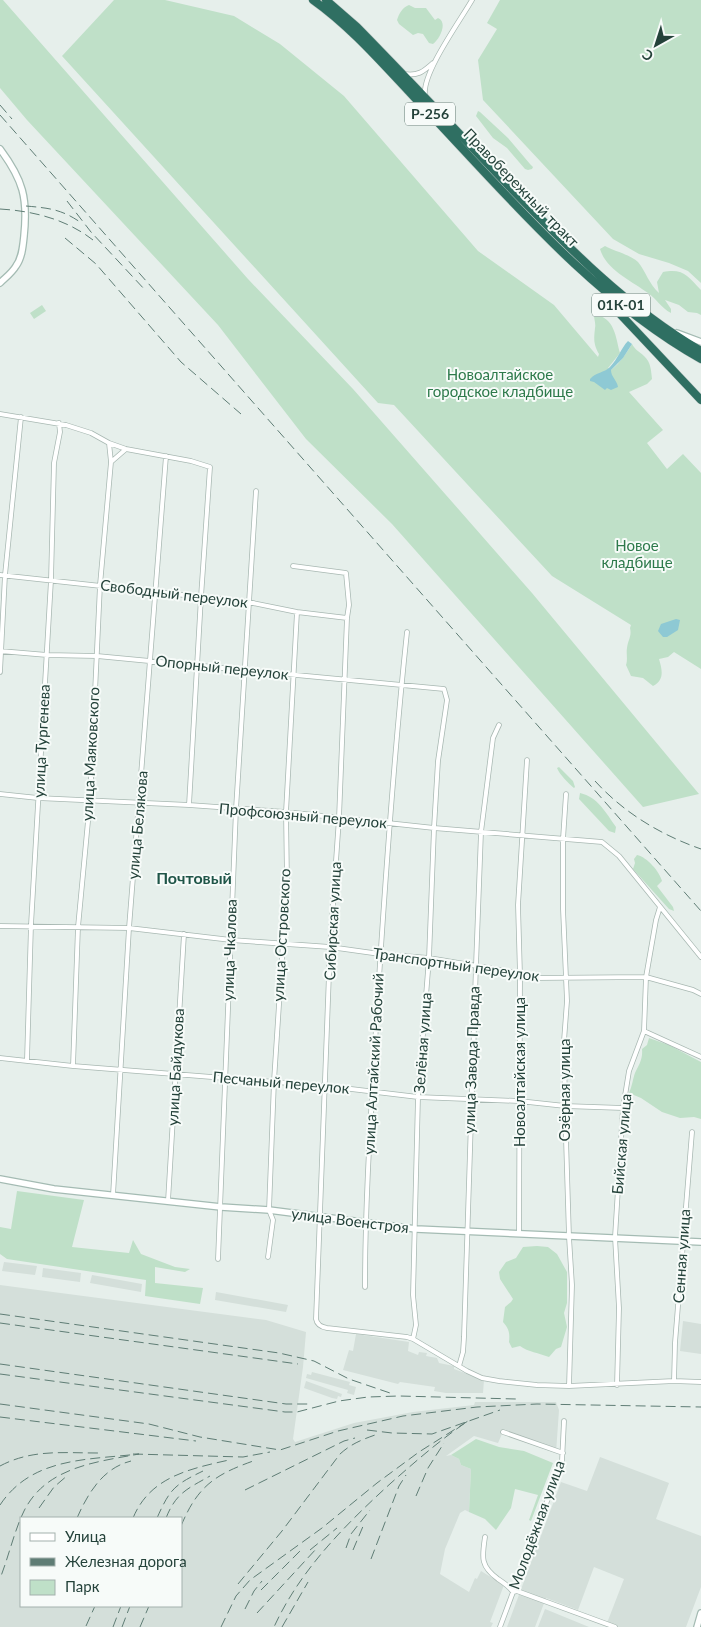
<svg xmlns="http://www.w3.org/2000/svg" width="701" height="1627" font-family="Lato,sans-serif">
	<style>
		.built { fill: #d4dfda; fill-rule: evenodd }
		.green { fill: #bfe0c8 }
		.water { fill: #8ec9d4 }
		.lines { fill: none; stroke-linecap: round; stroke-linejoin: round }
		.street-casing { stroke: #a8b8b2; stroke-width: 5.5 }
		.secondary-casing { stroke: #a4bbb3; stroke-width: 8 }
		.highway-casing { stroke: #c2cac8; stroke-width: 9 }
		.street { stroke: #fff; stroke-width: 4 }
		.secondary { stroke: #fff; stroke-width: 5.5 }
		.highway { stroke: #2f6f62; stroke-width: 8 }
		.rail { stroke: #5f7d75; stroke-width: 1; stroke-dasharray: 10 5; stroke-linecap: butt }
		.labels { text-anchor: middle; stroke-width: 4; stroke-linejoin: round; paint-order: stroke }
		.shield { fill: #f7fbf9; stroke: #637a73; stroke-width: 1 }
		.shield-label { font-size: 14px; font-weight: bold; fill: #24423a }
		.street-label { font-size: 15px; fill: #24423a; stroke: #f7fbf9 }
		.park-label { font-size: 15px; fill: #2d7a4b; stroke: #f7fbf9 }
		.neighbourhood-label { font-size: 16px; font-weight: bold; fill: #1f5548; stroke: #f7fbf9 }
	</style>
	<rect width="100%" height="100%" fill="#e6efeb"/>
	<path class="built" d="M4,1262L37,1266L35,1275L2,1271Z
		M43,1268L81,1273L80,1282L42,1277Z
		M92,1275L142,1284L141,1292L90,1283Z
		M0,1285L266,1320L306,1332L303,1367L293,1439L295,1442L354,1423L413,1412L474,1405L475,1402H556L559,1410L556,1453L502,1434L498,1443L474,1436L446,1456L451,1455L459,1459L461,1465L471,1469L469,1512L465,1510L460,1513L445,1549L440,1574L469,1592L475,1578L477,1579L481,1571L504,1585L490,1622L493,1623L491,1627H0ZM21,1518H181V1606H21Z
		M216,1292L288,1305L286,1312L215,1300Z
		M683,1321L701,1324V1354L680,1351Z
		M356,1334L409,1342L408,1351L418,1355L419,1352L427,1353L426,1356L437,1358L439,1363L454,1366V1369L484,1380L483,1393H446L434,1391L435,1387L400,1382L398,1384L343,1370L349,1350L353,1351Z
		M312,1372L350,1382L349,1385L356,1387L354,1395L347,1393L348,1390L306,1378L307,1374L311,1375Z
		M306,1381L342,1394L341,1397L338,1396L337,1399L332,1398L304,1388Z
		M600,1457L669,1483L656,1519L701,1536V1587L686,1627H619L607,1623L624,1579L594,1567L578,1610L546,1598L535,1627H507L561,1482L587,1491Z
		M545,1609L589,1627H538Z"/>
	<path class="green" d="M0,0H3L248,279L353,389L532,593L699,794L643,807L392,524L306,439L218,325L27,120L0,88Z
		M114,0H165L234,16L280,44L344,96L478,251L554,305L598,357L599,354C593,344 594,338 595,328C596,324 594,319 594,315C615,316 616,339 620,353L608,368L611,370C620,363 626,354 632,344C635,350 640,352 644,356C651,362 651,371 652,379L647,384L629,392L663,430L647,443L667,469L683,454L701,473V669L674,652L668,657L659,659C662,669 665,680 653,686L643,678L631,676L626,665C628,659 626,654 627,648C628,640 632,636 630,628L631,625L552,576L394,405L378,403L62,56Z
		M500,0H701V283L688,271L669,263L639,254L613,239L483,100L478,60L497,29L487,23Z
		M409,5L415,8H426L435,20L438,18C448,22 440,39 433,44L429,43L423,34L418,33L413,35L399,24L397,20C399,13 403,7 409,5Z
		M478,111L480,112L508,138L530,164L533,167L532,169L528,170L525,169L507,148L493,138L476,116Z
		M605,246C614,251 631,255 638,262C646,272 649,284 659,293L657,282L663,272C683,268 688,276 701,290V315L697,313L688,312L679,305L665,300L671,309V313C661,308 657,299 648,293C632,281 606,270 600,249Z
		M42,305L46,311L34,319L30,313Z
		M559,767L573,781L575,787L574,788C568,783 560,775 557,768Z
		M580,793C598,797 606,813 616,827L615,833L609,831L579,799Z
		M637,855C647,857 660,872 662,881L657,886L673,907L674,911L669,909L633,869L635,863L634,859Z
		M649,1038L669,1045L701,1062V1119L694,1117L680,1118L662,1112L641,1098L629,1093C632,1087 633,1078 635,1073C639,1065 643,1059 642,1049L647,1045Z
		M17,1191L84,1200L72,1247L129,1253L133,1240L141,1254L175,1267L190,1269L185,1272L155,1267V1283L203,1288L200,1304L145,1296L146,1280L7,1259L0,1254V1227L11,1229Z
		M537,1246L548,1247L557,1254L567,1272V1303L564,1313L567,1327L561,1347L556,1349L549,1357C539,1353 528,1352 520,1346L512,1348L509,1342C510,1333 509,1329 503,1322L505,1307L511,1302L513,1299L500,1279L499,1272L506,1262L516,1258L523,1247Z
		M476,1439L499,1447L524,1451L553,1463L531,1521L529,1520L538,1495L515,1489L511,1508L496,1530L485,1519L469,1512L471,1469L461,1465L459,1459L451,1455Z"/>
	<path class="water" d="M628,341L632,344L623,358L611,370C611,377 617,380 618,387L611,390L607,388L605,390L594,382L590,381V379C596,372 604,373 610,367C618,359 621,348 628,341Z
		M676,619L680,620L678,630L667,637H663L658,631L661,624Z"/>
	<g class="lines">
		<defs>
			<path id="street" d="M404,74C418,76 423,72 433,63
				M425,95C422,73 460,21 472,0
				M0,414L66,425L91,433L109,443L126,449L191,461L210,467L201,597L189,805
				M111,462L126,449
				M293,566L346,573L349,605L347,618L339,818L330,947L316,1319C317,1325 321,1327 327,1328L407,1337L413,1339L467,1371L482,1378L499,1381L537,1385L569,1386L674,1381L701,1382
				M0,575L248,602L297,612L347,618
				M0,651L47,655L97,656L444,689L447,700L438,761L434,828L429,958L418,1097L413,1295L416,1325L413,1339
				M0,672L5,575L21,417
				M0,794L38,798L189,805L286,812L434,828L602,842L619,856L701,957
				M566,794L563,839V909L567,1001L564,1041L565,1106L569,1237L572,1285L569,1386
				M0,926L129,928L231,940L330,947L380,954L429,958L513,972L535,978L646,977L693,990L701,994
				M644,1031L701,1057
				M0,1058L73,1066L326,1086L418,1097L519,1101L565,1106L623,1108
				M27,1060L31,925L51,580L54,463L60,432L59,423
				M73,1066L78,927L90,800L100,585L111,462L109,443
				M113,1195L129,928L166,456
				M168,1201L184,934
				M519,1234L520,975L518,905L527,760
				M268,1257L273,1220L269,1210L274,1081L287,882L286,812L297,612
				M218,1259L236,809L256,491
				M365,1287C365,1201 371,1114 376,1027C384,895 393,763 407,632
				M459,1366L463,1352L464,1337L476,965L481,832L493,738L499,725
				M674,1381L675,1343L692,1132
				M617,1385L619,1308L615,1237L623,1108L629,1071L644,1031L646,977L656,920L660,907
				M503,1432L563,1453
				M485,1537C482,1557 480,1566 498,1579C504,1583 509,1586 513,1592L517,1591L615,1627
				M500,1627L562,1461L564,1421"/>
			<path id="secondary" d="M0,149C23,180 28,198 24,236C23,246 22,258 16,266C12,273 5,278 0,283
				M677,333L701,342
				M0,1179L54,1189L221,1207L269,1210L416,1229L701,1242
				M697,1627L701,1613"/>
			<path id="highway" d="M313,0C351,27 382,63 414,97C502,189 589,296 701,359
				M326,0L357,27C407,78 455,129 504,181C564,243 625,307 701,351
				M604,297L701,400"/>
		</defs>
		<use href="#street" class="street-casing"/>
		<use href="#secondary" class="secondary-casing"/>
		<use href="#highway" class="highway-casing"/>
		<use href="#street" class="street"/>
		<use href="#secondary" class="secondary"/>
		<use href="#highway" class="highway"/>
		<path class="rail" d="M0,105L12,119
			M0,115L701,911
			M67,201L91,232L146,291
			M26,206C48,208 61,209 80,222
			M0,209C33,211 66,219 93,240
			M65,238L96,264L181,362L241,414
			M595,781C624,813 661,835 701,849
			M0,1314L279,1353L314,1361L349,1379L390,1393
			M0,1323L298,1364
			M0,1364L286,1404H311
			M0,1374L285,1412H297L339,1401L368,1397L399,1396L516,1399
			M0,1404L149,1424L200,1437L280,1450L338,1431L403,1416L477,1407L537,1404L701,1407
			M0,1417L196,1441
			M367,1430L392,1433L432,1434L500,1410
			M133,1454L243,1457L270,1452
			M0,1466C32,1449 63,1453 98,1453
			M245,1490L344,1441L355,1438
			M416,1496L428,1468L444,1443
			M0,1505C32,1457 87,1460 139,1454C96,1462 46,1467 24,1511C15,1529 9,1555 1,1576
			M39,1508L54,1487L68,1475
			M77,1518C88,1493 103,1468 131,1461
			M133,1518C150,1477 189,1469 229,1460
			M157,1518C170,1489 174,1485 203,1471
			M166,1518C176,1493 187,1489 210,1476
			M181,1526C198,1485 216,1474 256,1460
			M346,1548L351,1534L370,1510
			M310,1550L337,1528
			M353,1550L364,1524
			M371,1559L399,1486L406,1475
			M238,1584L282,1531L340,1454C351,1444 361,1440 375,1435
			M261,1590L303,1548
			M245,1609L254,1591L262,1581
			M257,1613L317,1548
			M86,1626L95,1606
			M113,1627L121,1606
			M122,1627L130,1606
			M140,1627L149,1606
			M221,1627L236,1596L250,1580L322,1528L377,1483L419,1452L468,1421C440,1440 416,1461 391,1483C345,1525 300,1570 274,1627
			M282,1627L308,1582"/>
	</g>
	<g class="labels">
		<g class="shield">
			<rect x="405" y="102.5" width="50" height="23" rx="4"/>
			<rect x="592" y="293.5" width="58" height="23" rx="4"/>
		</g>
		<g class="shield-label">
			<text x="430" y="119">Р-256</text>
			<text x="621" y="310">01К-01</text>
		</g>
		<g class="street-label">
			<text transform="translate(521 188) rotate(46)" y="5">Правобережный тракт</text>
			<text transform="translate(174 594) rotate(7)" y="5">Свободный переулок</text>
			<text transform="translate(222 668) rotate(6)" y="5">Опорный переулок</text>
			<text transform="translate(42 741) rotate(-87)" y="5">улица Тургенева</text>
			<text transform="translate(91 754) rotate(-87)" y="5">улица Маяковского</text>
			<text transform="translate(303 816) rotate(5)" y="5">Профсоюзный переулок</text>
			<text transform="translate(138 825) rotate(-85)" y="5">улица Белякова</text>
			<text transform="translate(333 921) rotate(-87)" y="5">Сибирская улица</text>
			<text transform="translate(282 935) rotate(-87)" y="5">улица Островского</text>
			<text transform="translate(230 950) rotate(-88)" y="5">улица Чкалова</text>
			<text transform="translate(456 965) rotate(8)" y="5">Транспортный переулок</text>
			<text transform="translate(423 1043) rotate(-86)" y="5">Зелёная улица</text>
			<text transform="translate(472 1060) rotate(-88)" y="5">улица Завода Правда</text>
			<text transform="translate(374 1064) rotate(-87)" y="5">улица Алтайский Рабочий</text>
			<text transform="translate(176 1067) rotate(-87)" y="5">улица Байдукова</text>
			<text transform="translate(520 1072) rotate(-90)" y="5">Новоалтайская улица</text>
			<text transform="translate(281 1083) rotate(5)" y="5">Песчаный переулок</text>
			<text transform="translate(565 1090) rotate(-90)" y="5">Озёрная улица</text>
			<text transform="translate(622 1144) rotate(-85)" y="5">Бийская улица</text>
			<text transform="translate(350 1221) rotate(7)" y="5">улица Военстроя</text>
			<text transform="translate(682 1256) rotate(-86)" y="5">Сенная улица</text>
			<text transform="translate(537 1525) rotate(-70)" y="5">Молодёжная улица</text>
		</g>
		<g class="park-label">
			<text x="500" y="380">Новоалтайское<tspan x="500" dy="17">городское кладбище</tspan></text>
			<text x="637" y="551">Новое<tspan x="637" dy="17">кладбище</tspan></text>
		</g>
		<g class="neighbourhood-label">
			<text x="194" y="884">Почтовый</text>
		</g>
	</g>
	<rect x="20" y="1517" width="162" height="90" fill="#f7fbf9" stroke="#a3b1ad"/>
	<rect x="30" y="1533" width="25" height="8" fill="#ffffff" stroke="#a3b1ad"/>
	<text x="65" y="1542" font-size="15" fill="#24423a">Улица</text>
	<rect x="30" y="1558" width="25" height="8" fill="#5f7d75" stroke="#a3b1ad"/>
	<text x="65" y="1567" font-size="15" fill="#24423a">Железная дорога</text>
	<rect x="30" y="1580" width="25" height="15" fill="#bfe0c8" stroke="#a3b1ad"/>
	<text x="65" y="1592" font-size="15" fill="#24423a">Парк</text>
	<g transform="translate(656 45) rotate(219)" stroke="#f7fbf9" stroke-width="4" paint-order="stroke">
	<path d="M0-4L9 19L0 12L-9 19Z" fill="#24423a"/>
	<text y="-8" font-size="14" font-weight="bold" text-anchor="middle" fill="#24423a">С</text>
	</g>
</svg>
